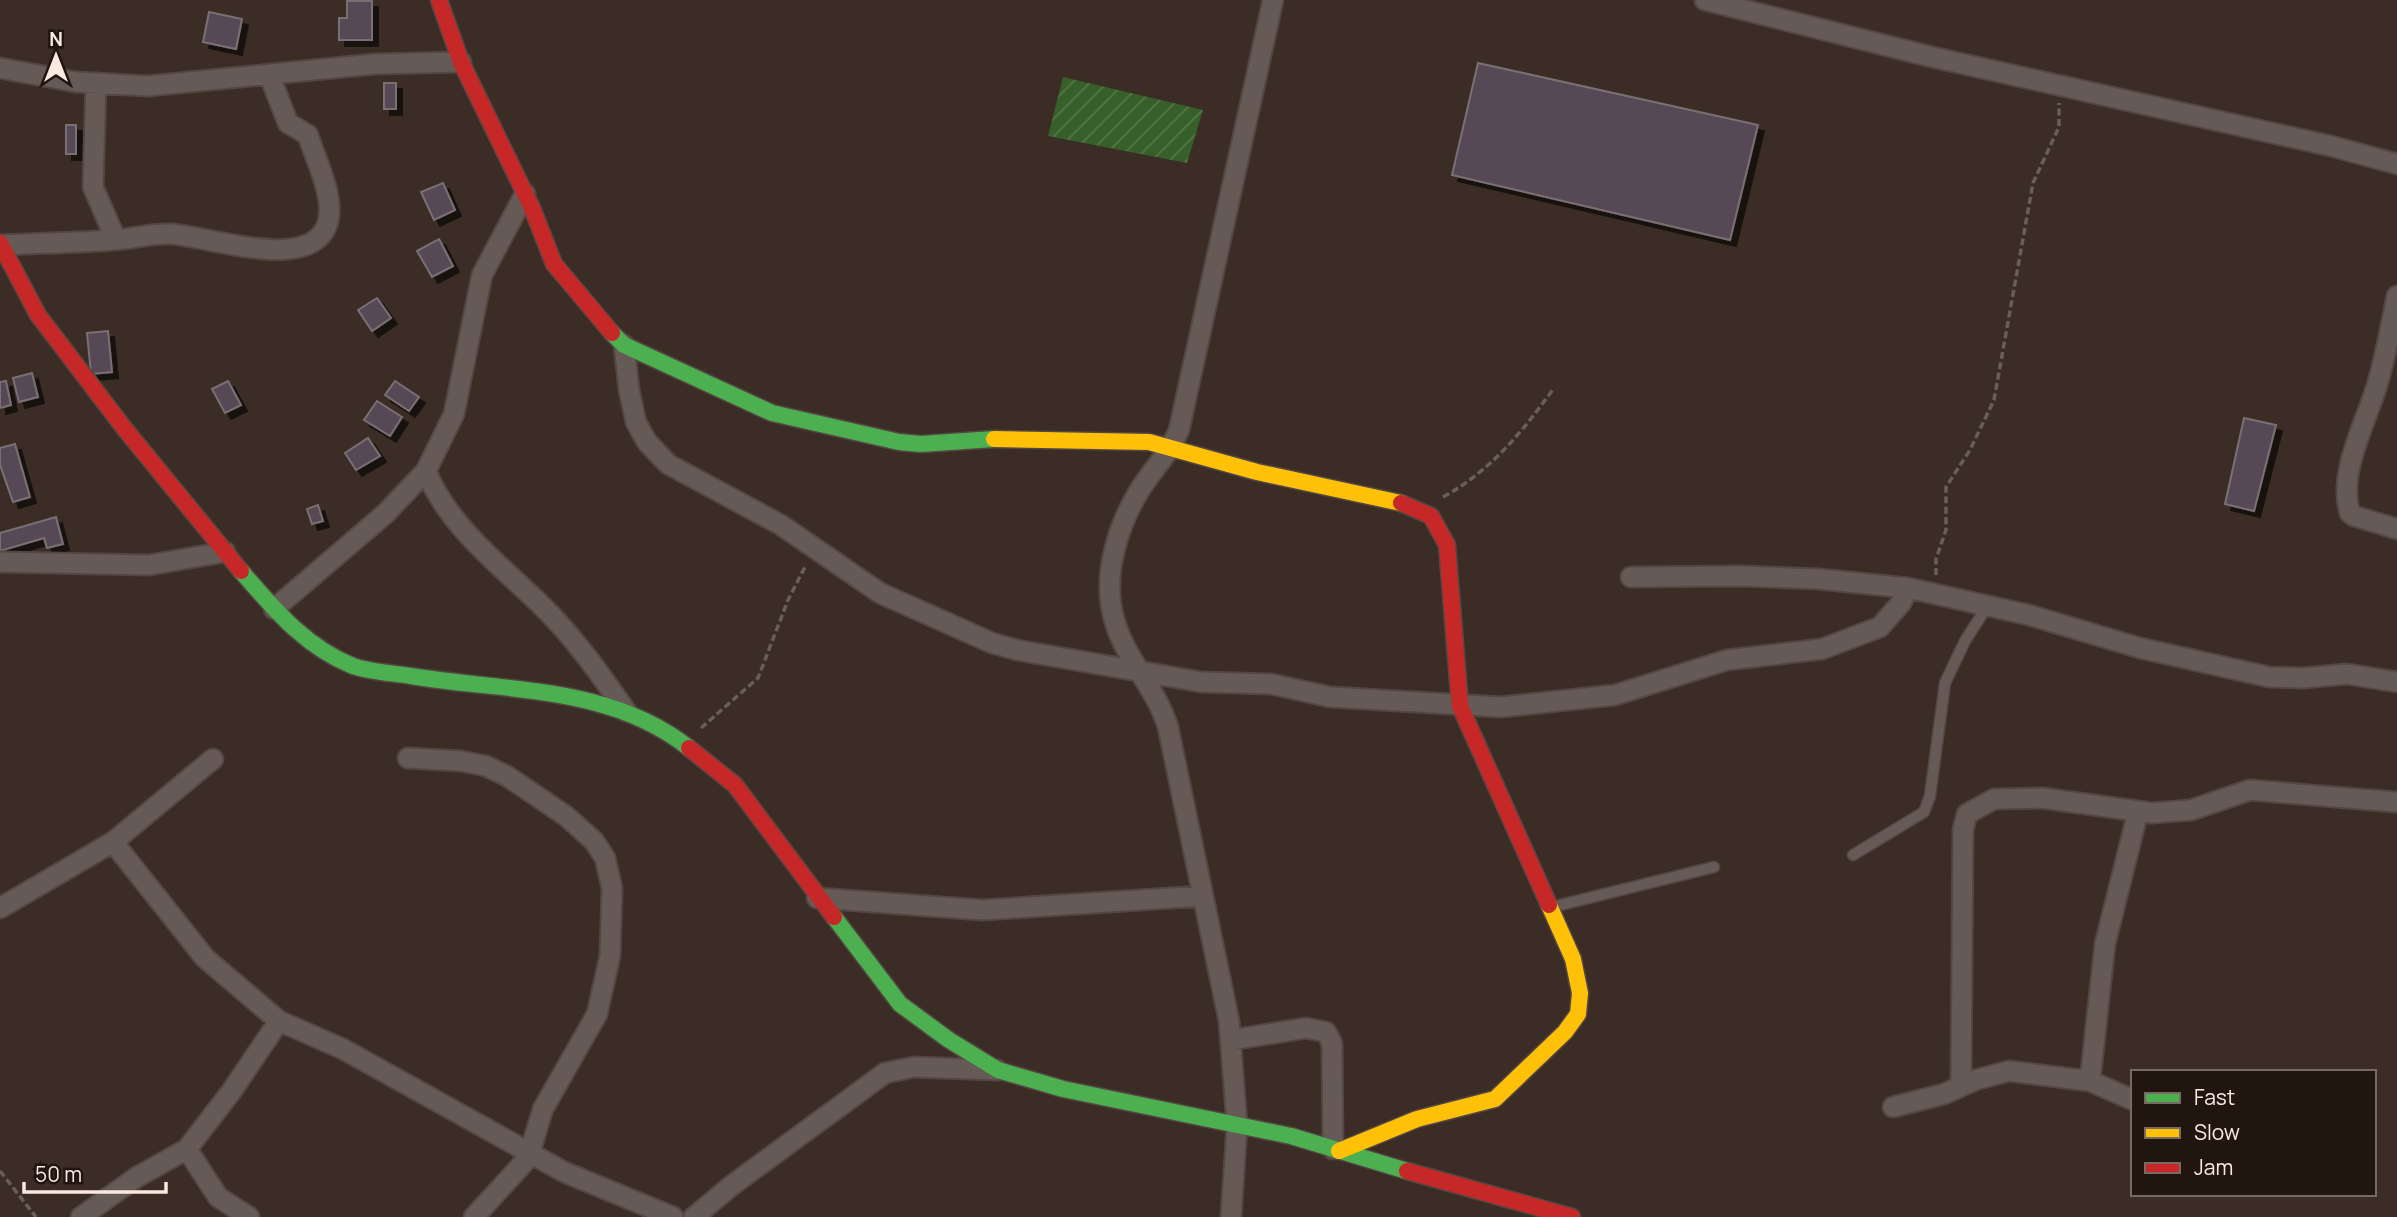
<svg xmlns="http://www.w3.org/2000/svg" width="2397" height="1217" font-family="Manrope,sans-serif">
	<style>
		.garden { fill: url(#garden-furrows) }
		.building { fill: #574954; stroke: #797073; stroke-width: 2; filter: url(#shadow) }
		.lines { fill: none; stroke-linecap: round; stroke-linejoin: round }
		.lane-casing { stroke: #544743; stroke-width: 13 }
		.street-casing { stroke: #544743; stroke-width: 23 }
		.fast-casing { stroke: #544743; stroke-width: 19 }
		.slow-casing { stroke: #544743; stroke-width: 19 }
		.jam-casing { stroke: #544743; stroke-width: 19 }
		.path { stroke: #685e5a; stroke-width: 3.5; stroke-dasharray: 7 3.5; stroke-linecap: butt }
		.lane { stroke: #655a56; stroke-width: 10 }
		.street { stroke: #655a56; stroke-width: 19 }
		.fast { stroke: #4caf50; stroke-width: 16 }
		.slow { stroke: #ffc107; stroke-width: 16 }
		.jam { stroke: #c62828; stroke-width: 16 }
	</style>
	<defs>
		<pattern id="garden-furrows" width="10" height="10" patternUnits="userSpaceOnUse" patternTransform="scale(1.75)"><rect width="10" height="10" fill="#375f29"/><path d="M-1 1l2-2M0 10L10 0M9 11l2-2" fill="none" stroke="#557648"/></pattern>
		<filter id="shadow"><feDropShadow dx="6" dy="6" stdDeviation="0" flood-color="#0009"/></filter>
	</defs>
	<rect width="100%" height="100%" fill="#3b2c26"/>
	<path class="garden" d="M1063,77L1203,110L1187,163L1048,136Z"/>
	<path class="building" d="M347,1H372V40H339V18H347Z
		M209,12L242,19L236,49L203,42Z
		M1478,63L1758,125L1730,240L1452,175Z
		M384,83H396V109H384Z
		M66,125H76V154H66Z
		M443,183L455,210L434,220L421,192Z
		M439,239L453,266L432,277L417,251Z
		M377,298L391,318L372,331L358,310Z
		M108,331L112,372L91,374L87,333Z
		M32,373L38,397L19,402L13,378Z
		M6,381L11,405L0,408V382Z
		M228,381L241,405L225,413L212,389Z
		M395,381L419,397L409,411L385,395Z
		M377,401L402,417L390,436L364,420Z
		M2244,418L2276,425L2254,511L2225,504Z
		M368,438L380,456L356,470L345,453Z
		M15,444L30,497L13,502L0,465V448Z
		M318,505L323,521L312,524L307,509Z
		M56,517L63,544L47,548L44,538L0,551V533Z"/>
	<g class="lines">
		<defs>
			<path id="lane" d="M1853,855L1924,812L1930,796L1945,683L1965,641L1988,605
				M1552,907L1714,867"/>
			<path id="street" d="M1705,0L1932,57L2331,146L2397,164
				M0,68L76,82L148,86L375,64L461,62
				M96,83L93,187L116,240
				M1,245C38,243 75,243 113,240C132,239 151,233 171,234C207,236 300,270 324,231C340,205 316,162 308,135L288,123L269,74
				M2397,296C2391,325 2386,354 2378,382C2367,421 2337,473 2350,513L2354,516L2397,529
				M624,345L629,390L636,422L647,442L668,464L781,525L880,593L992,643L1017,650L1201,682L1271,684L1330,697L1501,707L1615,695L1727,660L1822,649L1880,627L1901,603L1908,588
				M426,471C449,527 499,564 541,605C574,637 600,674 626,711
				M0,562L149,565L225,552
				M1631,577L1740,576L1819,579L1908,588L2029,615L2140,648L2269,677L2303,678L2347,674L2397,682
				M274,609L385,514L426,471L454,414L482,275L525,194
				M408,758L461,761L486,766L507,776L566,816L594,841L605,858L612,888L610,956L597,1014L543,1109L528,1158L474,1217
				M113,842L205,958L279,1021L343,1049L564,1172L673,1217
				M817,898L983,910L1202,896
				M0,908L113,842L213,759
				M1231,1040L1306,1028L1326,1032L1332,1043L1333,1149
				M2090,1081L2105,944L2138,812
				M1961,1086L1963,830L1967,814L1994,799L2042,798L2152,813L2191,810L2250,790L2397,802
				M1893,1107L1944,1094L1975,1080L2009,1071L2090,1081L2133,1100
				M187,1149L218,1197L249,1217
				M81,1217L137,1177L187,1149L231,1092L279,1021
				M694,1217L731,1186L885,1073L914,1067L997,1070
				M1231,1217L1237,1125L1229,1021L1168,727C1156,688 1126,660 1115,622C1101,579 1117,526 1141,488C1154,468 1170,452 1179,430L1273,0"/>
			<path id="fast" d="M612,333L624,345L772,413L899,442L921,444L994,439
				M241,571C274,609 305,647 353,666C370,672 392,673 411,676C506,692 610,685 689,748
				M834,917L900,1004L949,1040L998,1070L1063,1089L1291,1136L1407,1171"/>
			<path id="slow" d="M994,439L1149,442L1257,472L1401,503
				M1339,1151L1417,1119L1495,1099L1565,1032L1578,1014L1580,993L1573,959L1549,905"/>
			<path id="jam" d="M439,0L461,62L532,208L554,264L612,333
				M0,243L38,315L124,428L241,571
				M1401,503L1431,516L1447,545L1460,706L1549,905
				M689,748L735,785L834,917
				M1407,1171L1572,1217"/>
		</defs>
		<use href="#lane" class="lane-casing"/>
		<use href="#street" class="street-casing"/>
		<use href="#fast" class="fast-casing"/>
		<use href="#slow" class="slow-casing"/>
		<use href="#jam" class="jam-casing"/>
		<path class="path" d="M1443,497C1492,470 1522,432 1554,388
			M1936,575V559L1946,530V487L1970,450L1994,400L2033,183L2059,127V103
			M701,728L758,678L788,600L806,565
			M0,1171L36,1217"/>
		<use href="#lane" class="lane"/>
		<use href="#street" class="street"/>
		<use href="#fast" class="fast"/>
		<use href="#slow" class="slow"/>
		<use href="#jam" class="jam"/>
	</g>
	<rect x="2131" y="1070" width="245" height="126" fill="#211510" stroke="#786964" stroke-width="2"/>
	<rect x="2145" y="1093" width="35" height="10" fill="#4caf50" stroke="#786964" stroke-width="2"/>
	<text x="2194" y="1105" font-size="21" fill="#fae8e1">Fast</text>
	<rect x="2145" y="1128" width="35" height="10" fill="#ffc107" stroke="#786964" stroke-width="2"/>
	<text x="2194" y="1140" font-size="21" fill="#fae8e1">Slow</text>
	<rect x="2145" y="1163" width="35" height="10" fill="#c62828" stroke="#786964" stroke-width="2"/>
	<text x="2194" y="1175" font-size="21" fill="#fae8e1">Jam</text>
	<g transform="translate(56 56)" stroke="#211510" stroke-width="5" paint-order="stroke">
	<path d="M0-5L12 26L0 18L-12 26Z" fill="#fae8e1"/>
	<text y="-10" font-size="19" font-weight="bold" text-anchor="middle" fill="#fae8e1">N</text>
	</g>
	<path d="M24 1182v10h142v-10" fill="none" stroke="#fae8e1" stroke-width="3.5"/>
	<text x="35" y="1182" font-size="21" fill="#fae8e1" stroke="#211510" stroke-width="5" paint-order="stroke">50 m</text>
</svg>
